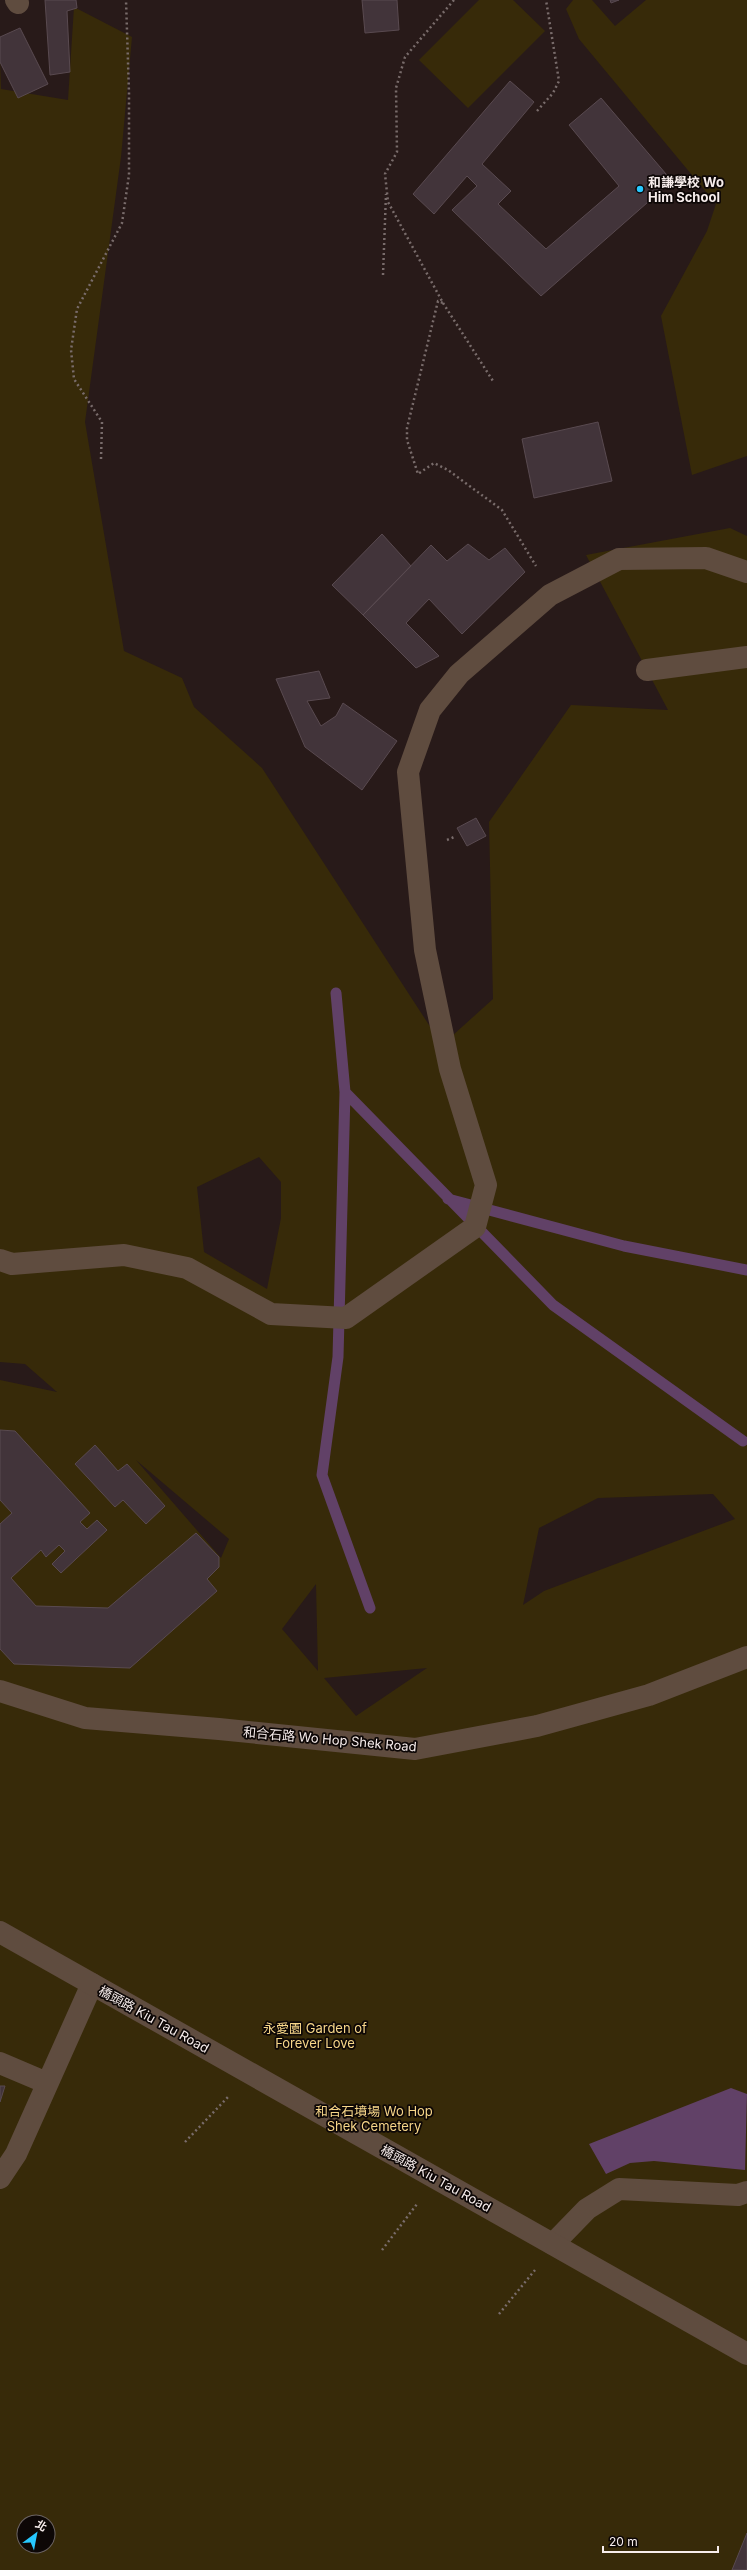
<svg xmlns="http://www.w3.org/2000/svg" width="747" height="2570" font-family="Inter,'Noto Sans TC',sans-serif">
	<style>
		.green { fill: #372a09; fill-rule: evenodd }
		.water { fill: #614167 }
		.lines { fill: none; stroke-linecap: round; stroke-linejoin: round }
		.stream { stroke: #614167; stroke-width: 11 }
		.building { fill: #42343a; stroke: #594a50 }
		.path { stroke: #796c6b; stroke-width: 2.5; stroke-dasharray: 2 3; stroke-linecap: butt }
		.service { stroke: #5f4c3f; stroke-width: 22 }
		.minor { stroke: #5f4c3f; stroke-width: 22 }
		.poi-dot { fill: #27c8ff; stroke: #0d0706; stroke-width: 1.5 }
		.labels { text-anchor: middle; stroke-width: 3.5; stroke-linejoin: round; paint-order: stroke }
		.poi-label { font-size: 13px; font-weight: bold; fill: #f7edec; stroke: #0d0706; text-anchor: start }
		.street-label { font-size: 13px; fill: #f7edec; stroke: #0d0706 }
		.park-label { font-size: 13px; fill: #f7d689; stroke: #0d0706 }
	</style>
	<rect width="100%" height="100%" fill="#281a19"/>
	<path class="green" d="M479,0H513L545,31L468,108L419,60Z
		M573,0H592L615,26L646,0H747V456L692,475L661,316L707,231L716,204L579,39L566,9Z
		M74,7L132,37L121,157L85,422L124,651L182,678L194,707L262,768L442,1045L493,999L489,822L571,705L668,710L586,555L730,528L747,536V2570H0V1380L57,1392L25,1364L0,1362V58L1,89L68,100ZM259,1157L281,1182V1218L267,1289L204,1252L197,1187ZM136,1460L229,1539L221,1558ZM713,1494L735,1519L544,1591L523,1605L539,1528L598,1498ZM316,1584L318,1671L282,1629ZM427,1668L356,1716L324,1678ZM24,2522H48V2546H24Z"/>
	<path class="water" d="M731,2088L747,2094L745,2170L654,2161L630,2163L606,2174L589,2144Z"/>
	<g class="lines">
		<path class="stream" d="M336,993L345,1092L338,1357L322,1475L370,1608
			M345,1092L553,1305L743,1441
			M448,1199L624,1246L747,1270"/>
	</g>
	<path class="building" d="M45,0H76L77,8L67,11L70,72L50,75Z
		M362,0H397L399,30L365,33Z
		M610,0H619L611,3Z
		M20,28L48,84L18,98L0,62V37Z
		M510,81L534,102L482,164L511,191L498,204L546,249L619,186L569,125L601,98L672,181L541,296L452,210L477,186L467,176L434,214L413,194Z
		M598,422L612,481L534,498L522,439Z
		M382,534L411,566L363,615L332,585Z
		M468,544L489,560L505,548L525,572L462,634L429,599L406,623L439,656L416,668L363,615L431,545L447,561Z
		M319,671L330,698L307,701L321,726L336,716L343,703L397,741L362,790L305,747L276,679Z
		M476,818L486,836L467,846L457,828Z
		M0,1430L15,1431L90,1513L80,1522L87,1529L97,1520L107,1530L61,1573L52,1564L65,1551L59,1545L46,1557L41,1550L11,1578L36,1606L108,1608L196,1533L219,1557V1567L207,1579L217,1591L130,1668L14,1664L0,1649V1524L12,1513L0,1500Z
		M95,1445L118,1471L127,1464L165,1506L146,1524L123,1500L115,1507L75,1464Z
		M0,2086H5L0,2102Z
		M747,2533V2570H732Z"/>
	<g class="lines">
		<path class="path" d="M454,0L405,57L396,88L397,152L385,174L388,202L443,303L438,301L407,428V440L418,474L434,463L448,470L502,510L536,566
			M537,111L553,93L559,81L546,0
			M383,275L386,194
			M443,303L493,381
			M101,459L102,422L74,379L71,350L77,309L122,223L129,175V93L126,0
			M447,840L454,837
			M185,2142L228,2097
			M382,2250L417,2204
			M499,2314L535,2270"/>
		<path class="service" d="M16,0L18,3
			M647,670L747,657
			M0,1260L12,1264L124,1255L187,1268L271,1314L346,1318L475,1227L486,1185L450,1069L425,950L408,772L430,710L459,674L550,595L619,559L706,558L747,572
			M0,1691L85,1718L219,1729L415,1749L537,1726L649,1695L747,1657
			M0,2063L47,2083
			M0,2178L16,2154L92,1984
			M553,2244L587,2209L619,2189L738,2195L747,2192"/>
		<path class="minor" d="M0,1932L747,2354"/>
	</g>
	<circle class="poi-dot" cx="640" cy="189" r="4"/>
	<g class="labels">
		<g class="poi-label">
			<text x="648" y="187">和謙學校 Wo<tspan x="648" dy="15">Him School</tspan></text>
		</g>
		<g class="street-label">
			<text transform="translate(330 1739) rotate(5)" y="5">和合石路 Wo Hop Shek Road</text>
			<text transform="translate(154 2019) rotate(29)" y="5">橋頭路 Kiu Tau Road</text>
			<text transform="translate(436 2178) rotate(29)" y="5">橋頭路 Kiu Tau Road</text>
		</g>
		<g class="park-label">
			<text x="315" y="2033">永愛園 Garden of<tspan x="315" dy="15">Forever Love</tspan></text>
			<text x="374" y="2116">和合石墳場 Wo Hop<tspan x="374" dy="15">Shek Cemetery</tspan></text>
		</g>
	</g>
	<g transform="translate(36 2534) rotate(32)"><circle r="19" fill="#0d0706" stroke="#6b6362"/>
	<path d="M0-3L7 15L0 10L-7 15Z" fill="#27c8ff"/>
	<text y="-6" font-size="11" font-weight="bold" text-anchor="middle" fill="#f7edec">北</text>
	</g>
	<path d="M603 2546v6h115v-6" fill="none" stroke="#f7edec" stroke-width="2"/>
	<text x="609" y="2546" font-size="12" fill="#f7edec" stroke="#0d0706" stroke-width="3" paint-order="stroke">20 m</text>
</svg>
